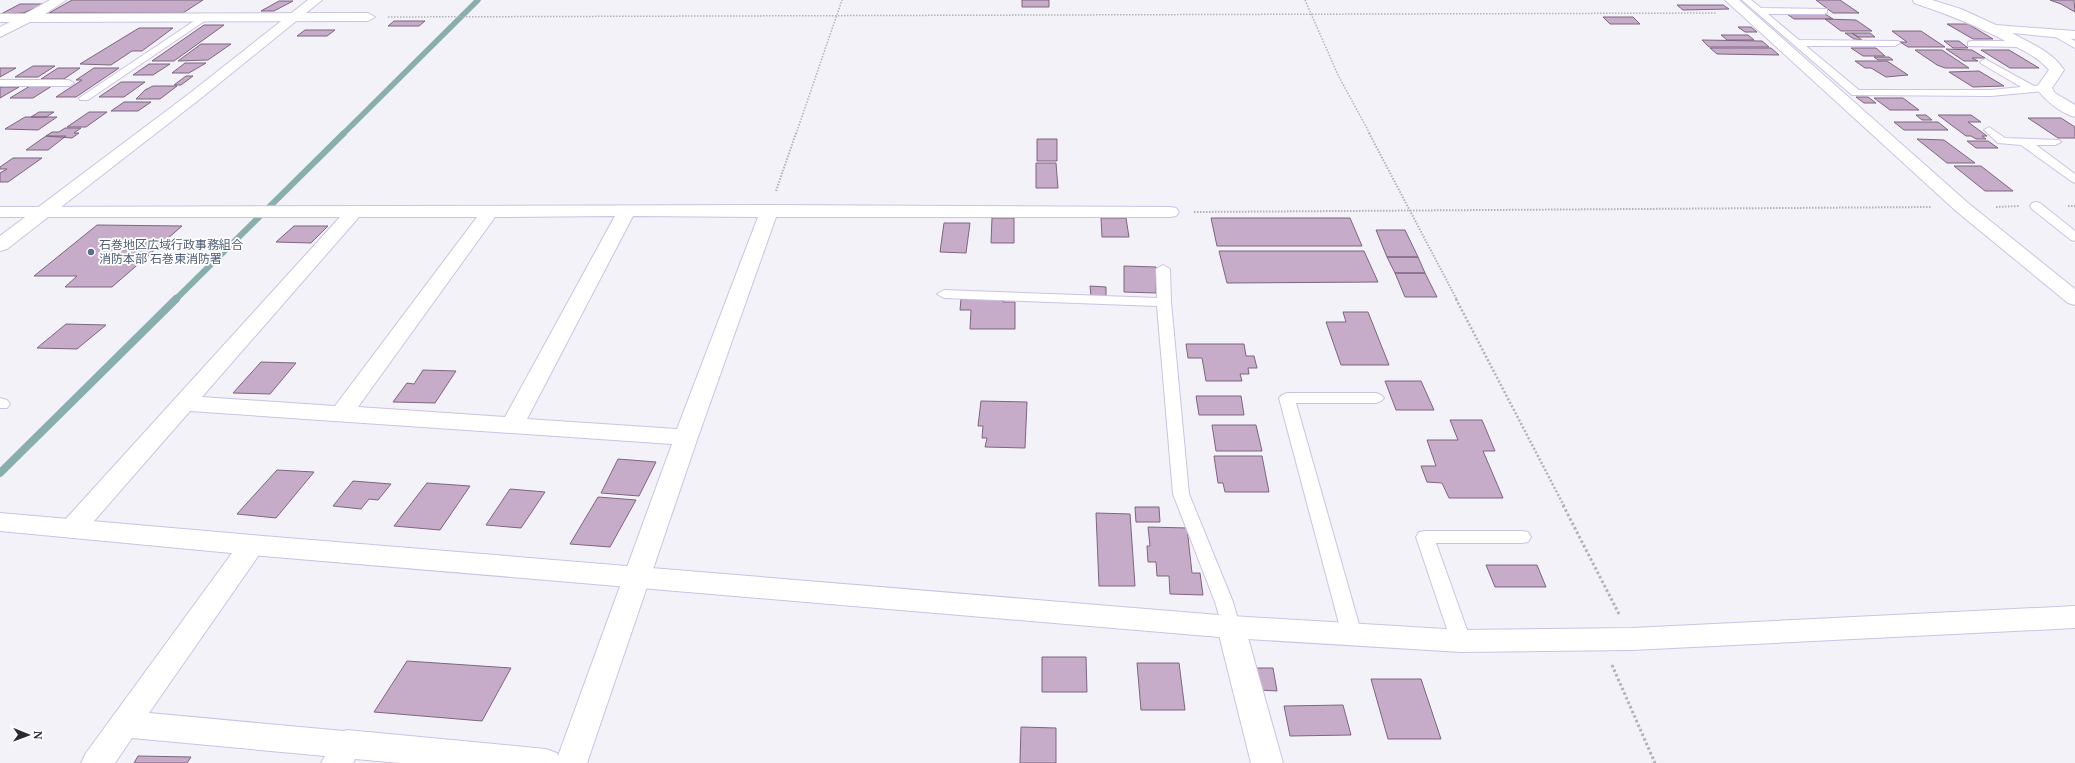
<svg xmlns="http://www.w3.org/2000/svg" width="2075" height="763" font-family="'Noto Serif','Noto Sans JP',serif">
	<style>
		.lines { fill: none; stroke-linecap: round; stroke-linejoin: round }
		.stream-far2 { stroke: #88aeae; stroke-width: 5.5 }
		.stream-far1 { stroke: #88aeae; stroke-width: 6 }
		.stream { stroke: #88aeae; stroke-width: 8 }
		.building { fill: #c7acc9; stroke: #7d657f }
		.service-casing { stroke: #ccc2e5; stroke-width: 2 }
		.minor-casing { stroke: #ccc2e5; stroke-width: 2 }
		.tertiary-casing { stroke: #ccc2e5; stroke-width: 2 }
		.path-far3 { stroke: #b3b0b9; stroke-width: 1.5; stroke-dasharray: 1.5 1.5; stroke-linecap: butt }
		.path-far2 { stroke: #b3b0b9; stroke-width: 2; stroke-dasharray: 1.5 1.5; stroke-linecap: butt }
		.path-far1 { stroke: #b3b0b9; stroke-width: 2.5; stroke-dasharray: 2 2; stroke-linecap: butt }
		.path { stroke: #b3b0b9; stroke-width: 3; stroke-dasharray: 2.5 2.5; stroke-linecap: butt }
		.service { fill: #fff; fill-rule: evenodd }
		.minor { fill: #fff; fill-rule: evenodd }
		.tertiary { fill: #fff; fill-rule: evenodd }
		.service-dot { fill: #5c6f8a; stroke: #fff; stroke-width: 1.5 }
		.labels { text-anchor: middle; stroke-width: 3.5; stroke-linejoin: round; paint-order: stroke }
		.service-label { font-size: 12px; fill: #4e5e75; stroke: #fff; text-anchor: start }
	</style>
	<rect width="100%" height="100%" fill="#f4f2f9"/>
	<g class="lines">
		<path class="stream-far2" d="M343,134L478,0"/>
		<path class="stream-far1" d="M175,300L344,133"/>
		<path class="stream" d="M0,473L176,299"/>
	</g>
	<path class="building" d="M72,0H203L183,13H49Z
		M1022,0H1049V7H1022Z
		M1816,0H1840L1859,13H1833Z
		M2050,0H2074L2075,12L2061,4Z
		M279,1H293L274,11H261Z
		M20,4H45L23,13L1,14Z
		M1677,5H1723L1729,9L1683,10Z
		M1787,14H1825L1833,19H1794Z
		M1603,17H1633L1640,24H1610Z
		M1825,19L1856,20L1872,31H1841Z
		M394,21H425L419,26H388Z
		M1947,24H1968L1993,39H1973Z
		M204,25H224L174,61H152Z
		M1738,27H1751L1757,32H1745Z
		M139,28H173L142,51H132L111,65L80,64Z
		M305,30H335L327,36H297Z
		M1892,31H1921L1945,47H1908L1900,42H1907Z
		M1845,33H1852L1862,40L1854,39Z
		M1852,33H1870L1875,37H1858Z
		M1721,35H1748L1754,40H1727Z
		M1702,40L1762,41L1769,47H1709Z
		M1944,41H1959L1968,48H1953Z
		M201,44H231L208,60L178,61Z
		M1710,48H1771L1779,55L1717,54Z
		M1851,48H1876L1885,56H1863Z
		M1946,49L1972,50L1985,58H1972L1978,61H1964Z
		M1915,50H1942L1969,68H1945L1937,65Z
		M1981,50H2009L2039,68H2010Z
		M1874,57H1889L1893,60H1878Z
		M1855,61H1887L1908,75L1886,77L1871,68H1865Z
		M185,63H206L189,73H172Z
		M149,64H170L153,75H133Z
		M33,66H55L38,77H15Z
		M0,68H16L0,77Z
		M58,68H80L64,79H41Z
		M94,68H119L76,97H56L82,80H76Z
		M1979,71L2004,86L1973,87L1949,72Z
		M186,76H193L181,85H174Z
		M121,82H145L124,97H99Z
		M30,86H52L33,98H10Z
		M153,86H177L160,99H136L145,90Z
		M0,87H19L0,98Z
		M1856,97H1868L1876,103H1864Z
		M1874,98H1903L1919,110H1890Z
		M124,102H151L138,111H111Z
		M39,112H54L46,117H31Z
		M89,112H107L86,127H67Z
		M1916,115H1926L1932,120H1922Z
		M1938,115H1971L1981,122H1968L1987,136H1982L1986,139H1976L1971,136H1966Z
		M25,117H57L38,130L5,129Z
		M2028,118H2061L2075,127V138H2058Z
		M1894,122H1938L1948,130H1904Z
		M65,128H81L74,133H79L72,138L46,136L52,132H59Z
		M46,136H66L48,150H26Z
		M1037,139H1057V161H1037Z
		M1917,139L1944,140L1975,163H1947Z
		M1967,141H1988L1998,148H1976Z
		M13,158H42L8,182H0V173L7,169H0V167Z
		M1036,163H1056L1058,188H1036Z
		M1954,166H1981L2013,191H1985Z
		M992,218H1014V243H991Z
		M1101,218H1126L1129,237H1102Z
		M1211,218H1350L1362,246H1217Z
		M944,223H970L966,253L940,252Z
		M97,225L182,226L112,287H65L77,276H34Z
		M294,226H328L311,243L276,242Z
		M1376,230H1405L1418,257H1387Z
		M1219,251H1364L1378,282L1227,283Z
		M1387,257H1418L1425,273H1395Z
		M1124,266L1156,267V293L1124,292Z
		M1395,273H1425L1437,297H1405Z
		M1090,286L1106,287V296H1091Z
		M961,299H1003V302H1015V329H970L971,310H960Z
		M1343,312H1368L1389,365H1341L1326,322H1346Z
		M66,324L106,325L77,349L37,348Z
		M1186,344H1244L1246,356H1254L1257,368H1248L1249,374H1240L1242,381H1206L1202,358H1188Z
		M261,362L296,363L270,394L233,393Z
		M423,370L456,371L435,403L393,402L407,383L414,384Z
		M1385,381H1421L1434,410H1396Z
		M1196,396H1241L1244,415H1199Z
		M981,401L1027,402L1025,448L985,447L987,438H982L983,426H978Z
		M1450,420H1482L1495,451H1483L1503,498H1449L1442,483L1427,482L1421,466H1436L1427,440H1458Z
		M1212,425H1256L1262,451H1216Z
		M1214,456H1262L1269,492H1225L1223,483H1218Z
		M618,459L656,462L639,496L601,493Z
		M277,470L314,472L276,518L237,514Z
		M353,481L391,484L378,500L369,499L361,509L333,506Z
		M427,483L470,486L440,530L394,526Z
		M510,489L545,492L521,528L486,525Z
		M598,497L636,500L610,547L570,544Z
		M1135,507H1159L1160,522H1136Z
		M1096,513L1130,514L1135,586H1099Z
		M1148,527L1187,528L1192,573H1200L1203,595L1170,594L1169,576H1157L1156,562H1148L1147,546H1150Z
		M1486,565H1537L1546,587H1495Z
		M1042,657H1086L1087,692H1042Z
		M407,661L511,668L482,721L374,712Z
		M1137,663H1179L1185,710H1141Z
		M1255,668H1273L1277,691L1259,690Z
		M1371,679H1421L1441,739H1388Z
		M1343,705L1351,735L1290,736L1284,706Z
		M1021,727L1056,728V763H1020Z
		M138,756L191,757L187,763H134Z"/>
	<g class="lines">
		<defs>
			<path id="service" d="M1742,0H1751L1761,8L1827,9V13L1824,14H1768L1799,40L1898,41L1900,43L1895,46H1806L1859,90H1991L2021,87L1982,64L1980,62L1985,59L2034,86L2044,85L2049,88L2044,91L1991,96L1852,95Z
				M203,15L208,18L206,20L88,100H80L79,98Z
				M2055,30L2075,41V48L2052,35L2050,33Z
				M1971,41H2021L2026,44L2021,47L1968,46V42Z
				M0,80H69L74,83L69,86H0Z
				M1989,127L2005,138L2059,140L2061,142L2055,145H2036L2075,174V183L2071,181L2021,145L1998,143L1984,130Z
				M2036,202L2040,203L2075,231V241L2071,240L2032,209L2030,206L2032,203Z
				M1163,265L1170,269L1171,302L1189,494L1233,602L1240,627L1238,632L1231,635L1224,632L1215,602L1173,494L1157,306L944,298L937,294L944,290L1157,298L1156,269Z
				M1287,393H1376L1381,395L1384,398L1381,401L1376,403H1296L1362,635L1359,640L1352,643L1345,640L1342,635L1279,398L1282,395Z
				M0,398L7,400L10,404L7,408H0Z
				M1425,531H1522L1528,532L1531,537L1528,542L1522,543H1436L1471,641L1468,646L1461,649L1454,646L1451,641L1416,537L1419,532Z"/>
			<path id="minor" d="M50,0H66L45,14L368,13L375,17L368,21L30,22L0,37V27L10,22H0V14H25Z
				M1725,0H1739L1968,203L2075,289V305L2068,303L1956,211Z
				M1913,0H1932L1961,9L1996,25L2075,31V39L2012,33C2031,44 2052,51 2064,70L2052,88L2055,93L2075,105V117C2060,113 2045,100 2036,88L2049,70C2038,57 2024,51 2009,43C1978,26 1947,14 1914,3Z
				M769,205L1170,207L1176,208L1179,212L1176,216L1170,217H776L698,437L587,763H401L355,759L353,763H321L325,756L132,738L115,763H81L86,753L243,538L252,535L261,538L265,545L261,552L149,713L344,731L347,730L546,749L557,753L558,756L672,444L190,411L81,536L72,538L63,536L59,529L63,522L340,217H0V207ZM615,216L505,417L358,407L495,217ZM633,216L758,217L677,429L527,419ZM359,217H477L335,406L202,397Z
				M1231,616L1241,619L1245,627L1283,763H1251L1217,627L1221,619Z"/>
			<path id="tertiary" d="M308,0H322L200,99L7,249L0,251V236L190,93Z
				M0,513L252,535L1231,616L1461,630L1632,628L2075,606V628L1632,650L1461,652L1231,638L252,555L0,531Z"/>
		</defs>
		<use href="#service" class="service-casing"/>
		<use href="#minor" class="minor-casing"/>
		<use href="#tertiary" class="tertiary-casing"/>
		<path class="path-far3" d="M1305,0L1338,75L1370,134
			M388,17L1717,13
			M796,134L842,0"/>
		<path class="path-far2" d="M1369,133L1457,300
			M776,191L796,133
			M2068,206H2075
			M1996,207L2019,206
			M1194,212L1931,207"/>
		<path class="path-far1" d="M1456,299L1564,506"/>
		<path class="path" d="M1563,505L1619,614
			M1612,665L1655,763"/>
		<use href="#service" class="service"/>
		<use href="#minor" class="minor"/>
		<use href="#tertiary" class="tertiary"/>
	</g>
	<circle class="service-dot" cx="91" cy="252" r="4"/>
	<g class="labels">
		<g class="service-label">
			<text x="99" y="249">石巻地区広域行政事務組合<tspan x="99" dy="14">消防本部 石巻東消防署</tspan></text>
		</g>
	</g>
	<g transform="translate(28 735) rotate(91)" stroke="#ffffff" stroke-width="3" paint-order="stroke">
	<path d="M0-3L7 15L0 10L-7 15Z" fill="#2c2835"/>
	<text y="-6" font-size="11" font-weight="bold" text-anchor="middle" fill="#2c2835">N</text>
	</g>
</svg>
